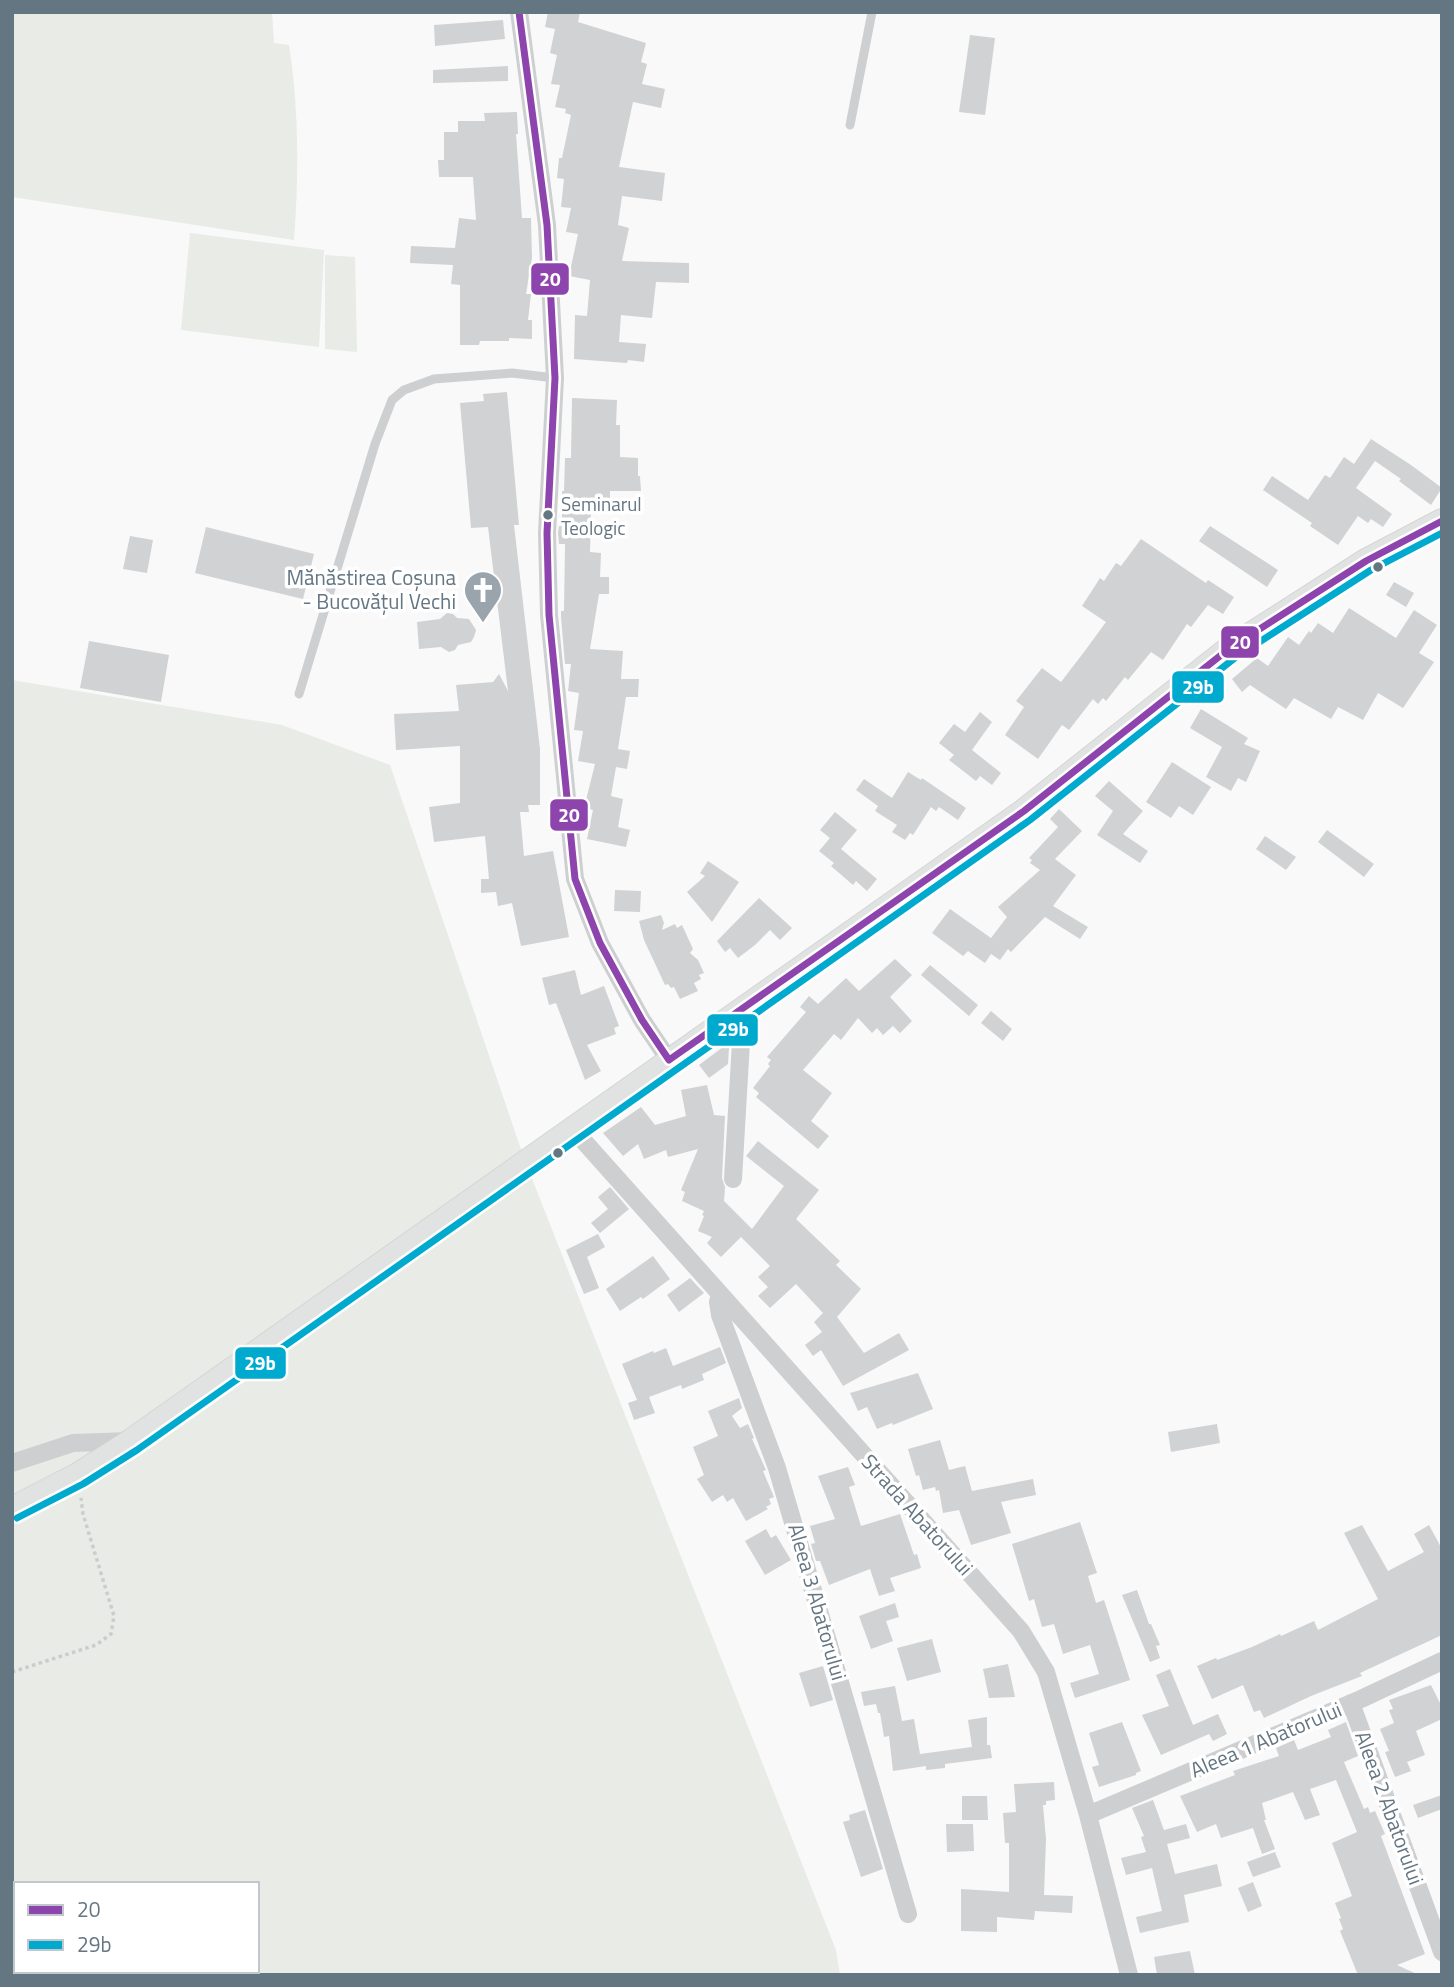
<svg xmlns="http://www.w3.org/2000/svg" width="1454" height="1987" font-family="'Titillium Web',sans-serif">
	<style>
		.green { fill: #e8ebe6; fill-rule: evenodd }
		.building { fill: #d0d2d3 }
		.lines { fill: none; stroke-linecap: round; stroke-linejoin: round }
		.secondary-casing { stroke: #d5d6d7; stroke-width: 26 }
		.path { stroke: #cbcccd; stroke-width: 3.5; stroke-dasharray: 3.5 3.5; stroke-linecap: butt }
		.lane { stroke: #cecfd0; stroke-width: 9 }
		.street { stroke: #cecfd0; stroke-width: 18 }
		.secondary { stroke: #e1e2e2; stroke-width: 24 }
		.bus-1-casing { stroke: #fff; stroke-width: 12 }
		.bus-2-casing { stroke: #fff; stroke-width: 12 }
		.bus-1 { stroke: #8e44ad; stroke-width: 7 }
		.bus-2 { stroke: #00a9ce; stroke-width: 7 }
		.bus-dot { fill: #657683; stroke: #fff; stroke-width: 2.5 }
		.labels { text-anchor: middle; stroke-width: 7; stroke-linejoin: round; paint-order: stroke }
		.bus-label { font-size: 19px; fill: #657683; stroke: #fff; text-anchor: start }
		.poi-label { font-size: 21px; fill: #657683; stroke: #fff; text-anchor: end }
		.street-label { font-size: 21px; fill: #657683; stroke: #fff }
		.line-badge { stroke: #fff; stroke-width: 2.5 }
		.badge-label { font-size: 19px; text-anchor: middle; font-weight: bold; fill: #fff }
	</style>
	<rect width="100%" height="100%" fill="#f9f9f9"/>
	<path class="green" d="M12,12H272L274,43L289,45C299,110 299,174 294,240L12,197Z
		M190,233L324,250L319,347L181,330Z
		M325,255L355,257L357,352L325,349Z
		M12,680L282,725L390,765L525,1161L836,1950L840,1975H12ZM16,1884H257V1971H16Z"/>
	<path class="building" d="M548,12H580L578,22L646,43L641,62L647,64L642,84L665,89L661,108L633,102L619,167L665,173L662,201L622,196L618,225L629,228L622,261L689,263V283L656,282L652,318L621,315L619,342L646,344L644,362L628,360L627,363L574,359L575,315L587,316L590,280L569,276L578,234L566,232L571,208L561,207L564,179L557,178L559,158H562L571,115L565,113L566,109L555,107L560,85L551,84L557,55L550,53L555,29L545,27Z
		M503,20L505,39L435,46L434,25Z
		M970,35L995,38L985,115L959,112Z
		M508,66V81L433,83V70Z
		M517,112L518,134H516L522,218H531L532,258L526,294H531L528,320H532V339L509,338V341H480L479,345H460V285L451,284L453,265L410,263L411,246L455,248L459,218L476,220L473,177H439L438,160H444V132H458V121H485L484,113Z
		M507,392L519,525H514L540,749V805H528L529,812H520L524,856L553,851L569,937L521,946L512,903L498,906L496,892L481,893V879H489L485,836L434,842L429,807L460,803V746L396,750L394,714L459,711L456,685L493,682L499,674L508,691L488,527L471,528L460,403L484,401L483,394Z
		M572,398L617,400L616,425H620V457L638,458V476H640L641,491H610V511H591L590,552L601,553L600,577H609V594H599L590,649L623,651L621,679H639L638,697H626L618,749L630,751L627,769L616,767L611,796L623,799L618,827L630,830L626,847L587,839L593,810L584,808L595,764L578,761L583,731L574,730L579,693L568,691L571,664H565L561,617V611H564L565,544H559L558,533L559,526H562V491H564L565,458H571Z
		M1371,439L1411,465L1442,488L1431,505L1399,481L1401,479L1375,461L1356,488L1392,514L1383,527L1371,519L1368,523L1358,516L1338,545L1310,526L1312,523L1263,490L1272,476L1308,500L1325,475L1330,478L1344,457L1354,464Z
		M1210,526L1278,570L1267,587L1199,541Z
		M206,527L314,554L303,599L195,573Z
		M130,536L153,540L147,573L123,569Z
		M1141,539L1206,583L1208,580L1234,597L1223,614L1208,605L1191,627L1187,624L1163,660L1151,652L1128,680L1125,677L1106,701L1103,698L1098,704L1093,699L1069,730L1062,725L1038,759L1005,735L1024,707L1016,701L1042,668L1061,682L1084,652L1106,622L1082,606L1100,578L1104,581L1116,563L1121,566Z
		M1394,582L1414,593L1406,607L1386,595Z
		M1349,608L1396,638L1414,610L1437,625L1419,653L1434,662L1403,708L1378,693L1363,720L1338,707L1331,719L1294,698L1286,709L1250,685L1242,692L1232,679L1257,658L1268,666L1288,637L1299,645L1309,631L1311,633L1318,623L1333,633Z
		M447,613L453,614L457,618L469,619L476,630L474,637L471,642L458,645L455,650L449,652L441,647L419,649L417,622L440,619Z
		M89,641L169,655L161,702L80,688Z
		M1201,709L1248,738L1244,744L1260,751L1246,782L1238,778L1231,791L1206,777L1222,747L1190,728Z
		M980,712L992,722L972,750L1001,773L992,785L980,776L976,781L949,760L954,755L939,743L954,724L965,732Z
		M1172,762L1211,787L1193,815L1179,806L1171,818L1146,802Z
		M908,772L921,780L922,778L966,808L958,820L939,807L936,811L931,807L913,835L910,833L905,840L892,832L897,825L875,811L878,806L856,790L864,779L892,798Z
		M1109,781L1143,811L1123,834L1148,851L1140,863L1097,835L1113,811L1095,796Z
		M1059,809L1082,831L1055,859L1076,875L1053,906L1088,927L1080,939L1045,917L1011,952L1008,949L1000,960L991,954L985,963L968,951L963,956L932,933L950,909L991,938L1007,917L998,907L1040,870L1030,863L1032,860L1029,858L1058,827L1050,819Z
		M835,812L857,830L841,849L877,879L867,891L856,881L853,885L831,866L834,863L819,851L830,838L820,830Z
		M1327,830L1374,864L1364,877L1318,842Z
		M1265,836L1296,857L1286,870L1256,849Z
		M708,861L739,882L712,922L687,892L705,876L700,873Z
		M615,890L641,891L640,912L614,911Z
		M759,898L792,928L780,940L770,930L755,945L738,958L730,948L725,952L717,941Z
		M661,915L664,923L662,930L675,924L677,928L682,925L693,949L690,953L698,960L704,973L699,975L701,979L694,983L698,991L680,999L674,987L671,988L668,984L665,985L644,940L639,921Z
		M895,959L912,975L890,997L912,1021L900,1033L893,1026L883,1035L877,1028L872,1033L858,1018L841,1040L834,1034L803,1070L832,1093L811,1121L829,1136L818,1149L756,1097L759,1093L753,1088L770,1066L768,1064L771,1060L767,1057L806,1012L800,1007L809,996L818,1004L846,978L859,991Z
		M930,965L978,1005L969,1016L921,975Z
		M575,970L581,995L604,986L619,1026L614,1028L616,1034L587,1045L601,1071L585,1080L556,1003L549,1005L542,978Z
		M991,1011L1012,1029L1003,1041L981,1023Z
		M727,1044L729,1048L728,1064L709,1078L699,1065Z
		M707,1085L714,1115L725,1116L722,1178L725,1187L724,1201L752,1229L784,1186L746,1156L758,1141L819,1190L796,1219L840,1261L836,1265L861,1289L837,1317L864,1353L899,1333L909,1350L843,1386L821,1350L813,1356L805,1345L822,1332L814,1322L823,1313L796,1284L770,1308L758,1296L768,1287L758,1277L770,1266L741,1237L721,1257L707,1243L712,1237L698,1231L704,1216L702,1215L704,1211L682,1201L685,1192L681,1190L698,1149L668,1157L666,1150L644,1159L638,1144L623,1156L603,1133L641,1107L655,1125L686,1116L681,1090Z
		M610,1187L629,1209L600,1233L591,1223L608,1209L598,1197Z
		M598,1234L605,1247L587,1257L599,1288L584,1294L566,1250Z
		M653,1256L670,1279L643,1299L641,1297L620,1311L606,1289Z
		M690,1278L704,1293L679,1312L667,1295Z
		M720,1347L726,1363L702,1374L704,1380L682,1389L681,1385L649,1397L655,1413L634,1420L628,1403L637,1400L622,1364L653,1351L654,1353L666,1348L673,1366Z
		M918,1373L933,1409L893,1425L892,1423L877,1429L867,1407L858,1411L850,1393Z
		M739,1398L742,1408L732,1416L740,1428L748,1424L754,1438L752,1439L766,1470L763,1471L774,1497L769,1499L771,1504L766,1507L768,1509L746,1521L733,1498L727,1502L723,1495L712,1502L697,1479L704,1475L693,1447L718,1436L708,1411Z
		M1217,1424L1220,1443L1171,1452L1168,1432Z
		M940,1440L949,1470L965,1466L972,1491L1033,1479L1036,1495L1001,1502L1011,1533L971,1545L959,1510L943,1513L939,1490L936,1491L935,1487L923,1490L919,1475L916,1476L908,1449Z
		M848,1467L855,1485L849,1487L861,1526L900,1514L914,1555L917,1554L921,1568L890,1578L895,1591L879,1596L870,1569L829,1585L820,1561H816L811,1544L815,1543L810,1526L835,1519L818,1476Z
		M1080,1522L1097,1573L1088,1576L1096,1603L1104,1600L1130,1680L1075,1698L1070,1683L1099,1674L1090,1645L1063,1654L1054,1624L1042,1627L1034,1599L1029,1601L1012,1544Z
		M1362,1525L1388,1571L1424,1552L1414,1534L1429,1525L1442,1549V1635L1360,1673L1362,1676L1311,1696L1264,1718L1260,1710L1254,1712L1243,1685L1212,1699L1197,1666L1216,1658L1217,1660L1252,1647L1280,1634L1281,1636L1314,1621L1318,1630L1378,1599L1344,1533Z
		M766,1529L771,1538L776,1535L791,1560L765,1575L745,1541Z
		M1137,1590L1149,1624H1151L1160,1645L1156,1646L1160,1658L1150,1662L1122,1595Z
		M895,1603L899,1617L886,1621L893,1641L871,1649L859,1616Z
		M932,1639L941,1672L907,1681L897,1648Z
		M1008,1664L1015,1697L989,1698L983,1669Z
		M823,1666L833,1700L810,1707L799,1673Z
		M1170,1669L1193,1725L1218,1714L1227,1734L1213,1741L1209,1734L1161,1755L1142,1715L1169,1706L1156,1675Z
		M1431,1685L1442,1707V1719L1416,1731L1425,1755L1407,1762L1411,1771L1395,1777L1385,1752L1389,1751L1380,1729L1394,1723L1389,1710L1393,1709L1389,1700Z
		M895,1686L902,1721L914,1719L920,1754L972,1747L968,1720L987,1717V1745H990L992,1758L945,1764V1768L926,1770V1766L893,1771L889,1736L884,1737L880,1713H878L876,1704L864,1706L861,1692Z
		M1122,1722L1141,1771L1136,1773V1775L1099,1787L1092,1767L1099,1765L1089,1733Z
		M1346,1722L1358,1756L1344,1762L1364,1809L1368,1807L1370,1813L1375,1811L1385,1834L1381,1836L1425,1954L1397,1965L1419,1975H1358L1340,1931L1343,1929L1339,1919L1341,1918L1335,1903L1352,1896L1332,1843L1357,1832L1336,1780L1310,1789L1320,1815L1305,1820L1293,1792L1262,1803L1266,1820H1264L1275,1849L1262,1854L1253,1828L1221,1838L1216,1824L1197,1832L1180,1796L1235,1775L1233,1771L1279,1756L1276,1748L1283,1745L1294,1740L1298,1750L1331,1737L1328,1730Z
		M1054,1782L1055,1800L1046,1801V1805H1043L1046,1839L1044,1895L1073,1896L1072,1913L1035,1911L1034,1920L997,1917V1932L961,1931V1889L1009,1892V1843H1005L1003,1813L1016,1812L1014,1784Z
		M1442,1795V1809L1418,1818L1413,1805Z
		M962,1796H987L988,1820H962Z
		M1153,1800L1164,1830L1186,1824L1190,1838L1167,1844L1175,1874L1217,1864L1222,1886L1184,1895L1189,1922L1140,1933L1136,1917L1162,1911L1152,1868L1126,1875L1121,1858L1146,1852L1141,1837L1144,1836L1132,1808Z
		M865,1810L883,1869L861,1877L843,1822L850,1820L849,1815Z
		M946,1824H973L974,1851L947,1852Z
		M1275,1852L1281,1867L1253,1877L1247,1862Z
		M1253,1882L1262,1906L1248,1912L1238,1888Z
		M1190,1951L1195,1975H1157L1154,1957Z"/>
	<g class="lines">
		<defs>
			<path id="secondary" d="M12,1509L78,1475L131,1441L1024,811L1230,648L1366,561L1442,521"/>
		</defs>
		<use href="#secondary" class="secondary-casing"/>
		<path class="path" d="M12,1672L96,1645L111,1634L114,1616L83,1514L81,1498"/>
		<path class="lane" d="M850,125L872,12
			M299,694L375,444L392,400L404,390L434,379L512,373L555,378"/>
		<path class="street" d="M519,12L547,225L555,378L547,533L549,615L575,879L600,943L642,1020L669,1060
			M572,1128L1021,1631L1046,1672L1088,1815L1129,1975
			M733,1179L743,1008
			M720,1295L718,1302L720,1315L777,1468L908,1914
			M12,1463L73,1443L131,1441
			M1351,1703L1442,1952
			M1088,1815L1361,1699L1442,1661"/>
		<use href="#secondary" class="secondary"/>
		<defs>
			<path id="bus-1" d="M519,12L547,225L555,378L547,533L549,615L575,879L600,943L642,1020L669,1060
				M669,1060L1024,811L1230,648L1366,561L1442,521"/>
			<path id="bus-2" d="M17,1518L83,1484L137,1450L1030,820L1236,657L1371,570L1442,533"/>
		</defs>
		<use href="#bus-1" class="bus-1-casing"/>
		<use href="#bus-2" class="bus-2-casing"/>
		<use href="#bus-1" class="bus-1"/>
		<use href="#bus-2" class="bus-2"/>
	</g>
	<defs>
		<symbol id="church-pin" viewBox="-11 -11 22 30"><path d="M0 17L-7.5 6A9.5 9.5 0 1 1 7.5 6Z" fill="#99a4ac" stroke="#fff"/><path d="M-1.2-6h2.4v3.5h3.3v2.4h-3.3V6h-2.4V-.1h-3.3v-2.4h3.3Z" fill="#fff"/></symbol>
	</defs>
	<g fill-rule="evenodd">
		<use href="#church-pin" x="461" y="568" width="44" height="60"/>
	</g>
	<g class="bus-dot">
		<circle cx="548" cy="515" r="6"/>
		<circle cx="1378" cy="567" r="6"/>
		<circle cx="558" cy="1153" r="6"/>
	</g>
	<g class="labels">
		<g class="bus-label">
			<text x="561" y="511">Seminarul<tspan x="561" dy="24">Teologic</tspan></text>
		</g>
		<g class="poi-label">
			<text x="456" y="585">Mănăstirea Coșuna<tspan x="456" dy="24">- Bucovățul Vechi</tspan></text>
		</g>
		<g class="street-label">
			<text transform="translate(917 1515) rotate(48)" y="7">Strada Abatorului</text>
			<text transform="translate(817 1602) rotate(74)" y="7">Aleea 3 Abatorului</text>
			<text transform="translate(1266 1740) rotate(-23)" y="7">Aleea 1 Abatorului</text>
			<text transform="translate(1389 1808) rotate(70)" y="7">Aleea 2 Abatorului</text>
		</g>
	</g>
	<g class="line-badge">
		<rect x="530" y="262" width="40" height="34" rx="7" fill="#8e44ad"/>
		<rect x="1220" y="625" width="40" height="34" rx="7" fill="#8e44ad"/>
		<rect x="1171" y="670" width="54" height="34" rx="7" fill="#00a9ce"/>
		<rect x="549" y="798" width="40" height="34" rx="7" fill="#8e44ad"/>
		<rect x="706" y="1013" width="53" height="34" rx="7" fill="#00a9ce"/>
		<rect x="234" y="1346" width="53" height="34" rx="7" fill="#00a9ce"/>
	</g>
	<g class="badge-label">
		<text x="550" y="286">20</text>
		<text x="1240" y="649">20</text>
		<text x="1198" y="694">29b</text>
		<text x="569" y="822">20</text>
		<text x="733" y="1036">29b</text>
		<text x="260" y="1370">29b</text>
	</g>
	<rect width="1454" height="1987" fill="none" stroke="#657683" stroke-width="28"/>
	<rect x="14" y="1882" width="245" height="91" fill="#ffffff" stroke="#c1c8cd" stroke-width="2"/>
	<rect x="28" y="1905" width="35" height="10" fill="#8e44ad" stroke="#c1c8cd" stroke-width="2"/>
	<text x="77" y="1917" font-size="21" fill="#657683">20</text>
	<rect x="28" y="1940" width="35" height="10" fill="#00a9ce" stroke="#c1c8cd" stroke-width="2"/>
	<text x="77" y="1952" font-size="21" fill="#657683">29b</text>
</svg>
